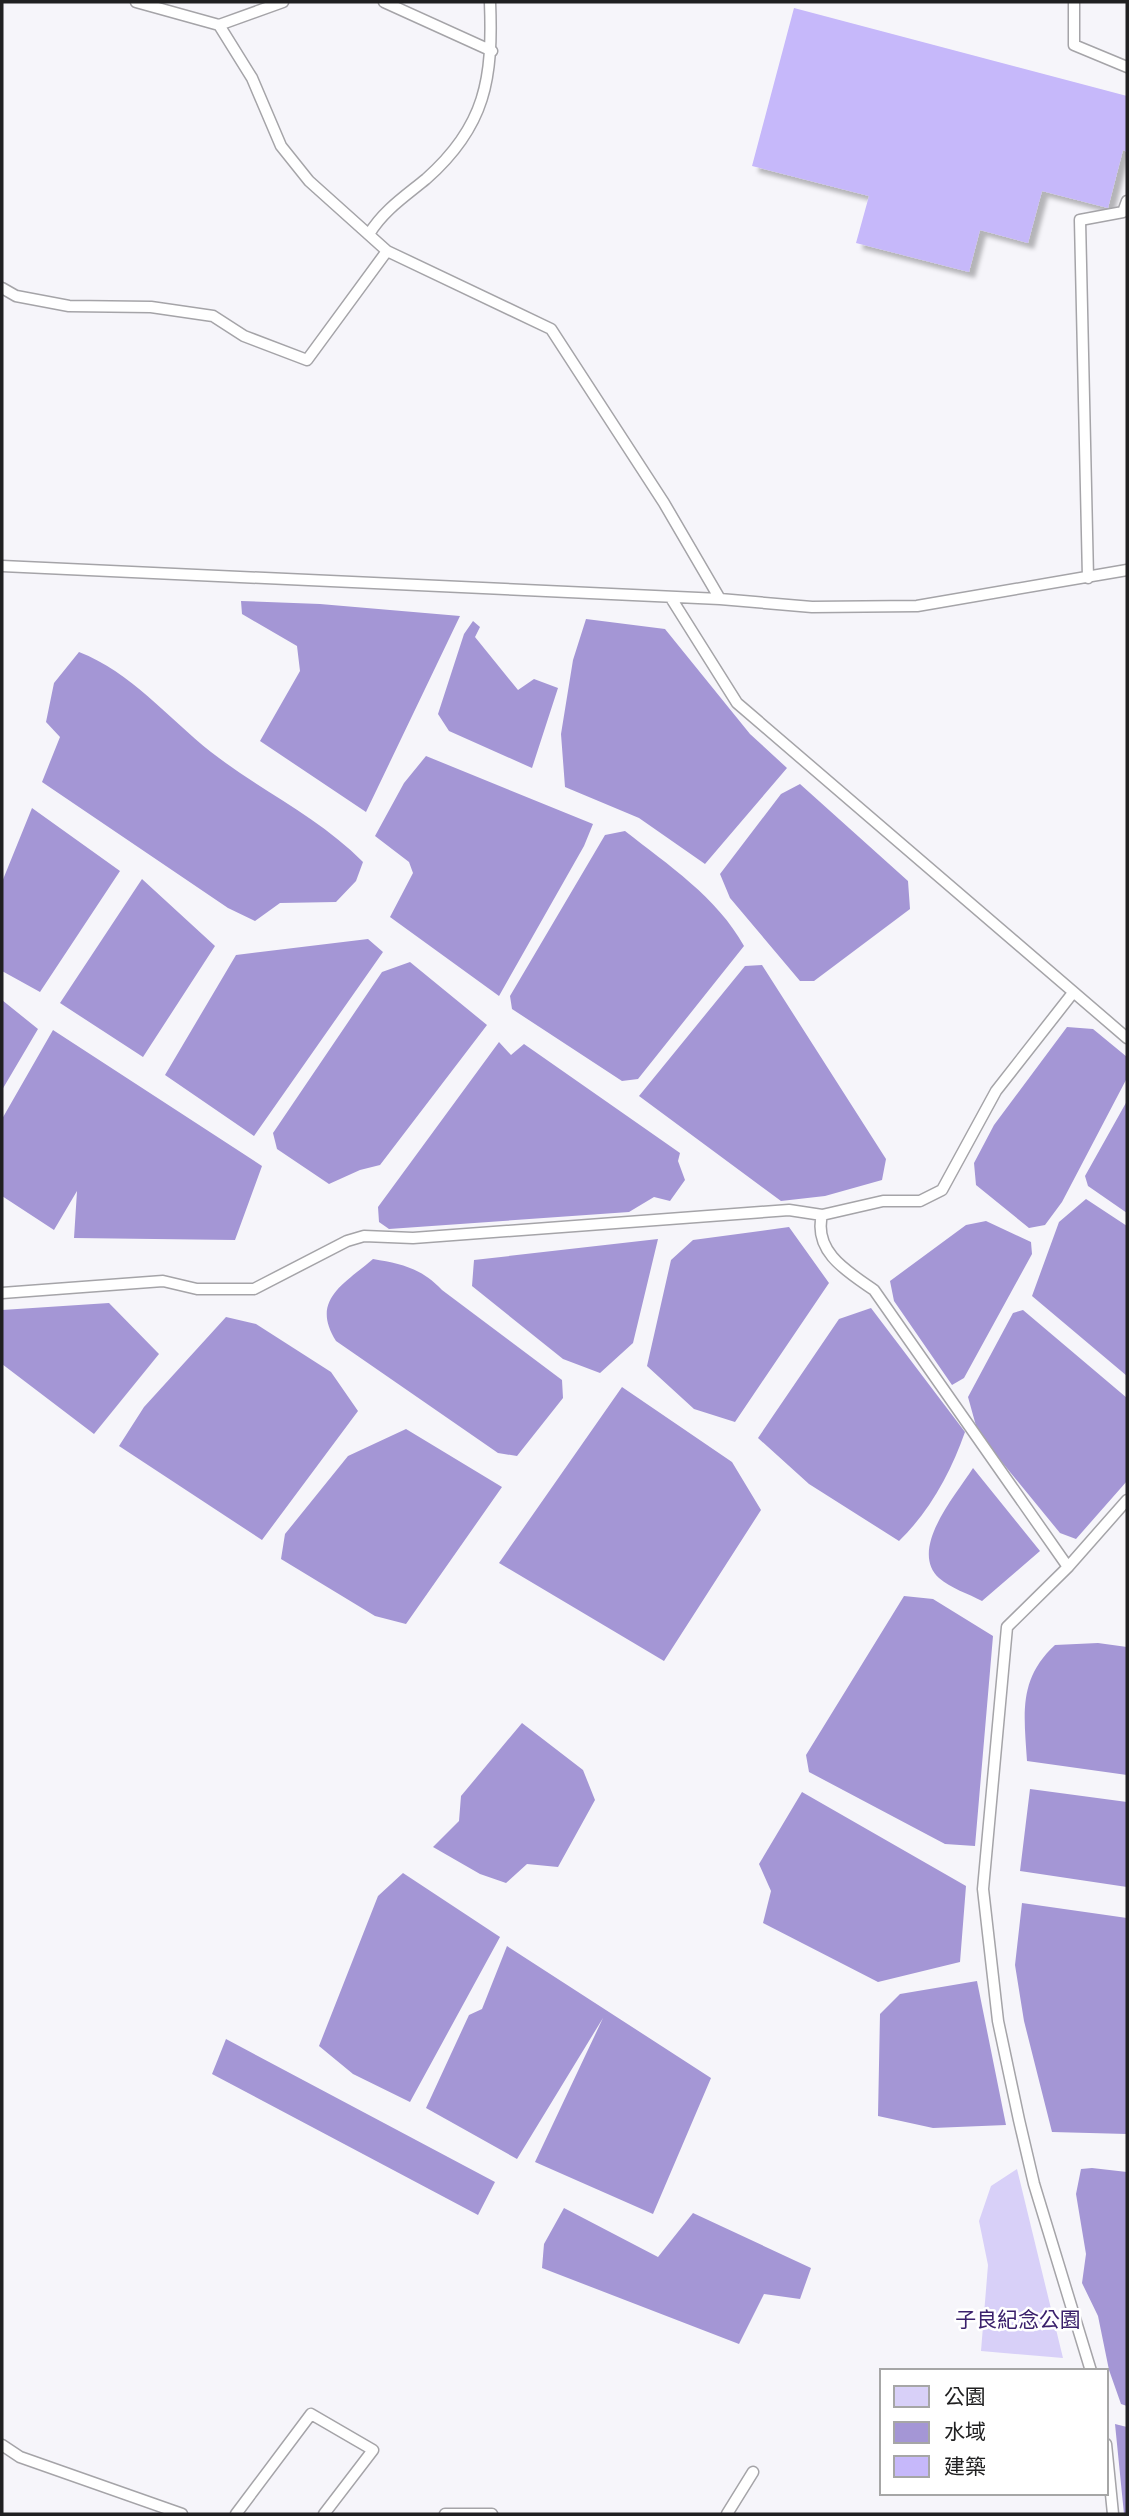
<svg xmlns="http://www.w3.org/2000/svg" width="1129" height="2516" font-family="Barlow,'Noto Sans TC',sans-serif">
	<style>
		.green { fill: #d8d0f8 }
		.water { fill: #a496d5 }
		.building { fill: #c6b8fa; filter: url(#shadow) }
		.lines { fill: none; stroke-linecap: round; stroke-linejoin: round }
		.service-casing { stroke: #a5a4a8; stroke-width: 13 }
		.service { stroke: #fff; stroke-width: 10 }
		.labels { text-anchor: middle; stroke-width: 5; stroke-linejoin: round; paint-order: stroke }
		.park-label { font-size: 21px; fill: #3b216c; stroke: #fff }
	</style>
	<defs>
		<filter id="shadow"><feDropShadow dx="6" dy="6" stdDeviation="2" flood-color="#0004"/></filter>
	</defs>
	<rect width="100%" height="100%" fill="#f6f5fa"/>
	<path class="green" d="M1017,2169L1063,2358L981,2351L988,2265L979,2221L991,2186Z"/>
	<path class="water" d="M241,601L320,604L460,616L366,812L260,741L300,671L297,646L242,614Z
		M586,619L665,629L750,734L787,768L705,864L639,818L565,787L561,734L573,660Z
		M473,621L480,627L475,637L518,690L534,679L558,688L532,768L449,731L438,714L464,634Z
		M79,652C131,672 168,718 211,752C261,791 319,817 363,862L356,881L336,902L280,903L255,921L228,908L42,782L60,737L46,722L54,683Z
		M426,756L593,824L584,846L499,996L390,917L413,873L409,862L375,836L404,783Z
		M800,784L908,881L910,909L814,981H800L730,898L720,874L781,794Z
		M32,808L120,871L40,992L2,971V882Z
		M625,831C668,865 717,897 744,946L638,1079L622,1081L512,1009L510,996L605,835Z
		M142,879L215,946L143,1057L60,1003Z
		M368,939L383,952L254,1136L165,1075L236,955Z
		M410,962L487,1025L380,1165L360,1170L329,1184L277,1149L273,1133L382,972Z
		M762,965L886,1159L882,1180L825,1196L781,1201L639,1096L745,966Z
		M2,1000L38,1029L2,1090Z
		M1067,1027L1093,1029L1127,1057V1078L1062,1202L1045,1225L1029,1228L976,1185L974,1163L994,1125Z
		M53,1030L262,1166L235,1240L74,1238L77,1191L54,1230L2,1196V1119Z
		M499,1042L511,1055L524,1044L680,1153L678,1161L685,1180L670,1201L654,1197L629,1212L389,1229L379,1222L378,1207Z
		M1127,1101V1213L1088,1186L1085,1176Z
		M1086,1199L1127,1226V1376L1032,1296L1059,1222Z
		M986,1221L1031,1242L1032,1254L964,1378L952,1385L894,1301L890,1281L966,1225Z
		M789,1227L829,1283L735,1422L694,1409L647,1366L671,1260L693,1240Z
		M658,1239L633,1343L600,1373L563,1359L472,1286L474,1260Z
		M373,1259C402,1264 421,1268 442,1290L562,1380L563,1398L517,1456L498,1453L336,1341C310,1300 344,1284 373,1259Z
		M109,1303L159,1354L94,1434L2,1364V1310Z
		M871,1308L965,1432C951,1472 930,1511 899,1541L809,1484L758,1438L839,1319Z
		M1023,1310L1127,1398V1481L1076,1539L1060,1533L978,1433L968,1397L1013,1313Z
		M226,1317L256,1324L331,1372L358,1411L262,1540L119,1446L144,1407Z
		M622,1387L732,1462L761,1510L664,1661L499,1563Z
		M406,1429L502,1487L406,1624L375,1616L281,1559L285,1534L348,1456Z
		M973,1468L1040,1551L982,1601C969,1594 950,1588 939,1578C908,1549 956,1495 973,1468Z
		M904,1596L933,1599L993,1636L975,1846L945,1844L809,1772L806,1755Z
		M1098,1643L1127,1647V1775L1027,1761C1024,1714 1018,1679 1055,1645Z
		M522,1723L583,1770L595,1800L558,1867L527,1864L506,1883L480,1874L433,1847L459,1821L461,1796Z
		M1030,1789L1127,1802V1887L1020,1871Z
		M802,1792L966,1886L960,1962L878,1982L763,1923L771,1891L759,1864Z
		M403,1873L500,1937L410,2102L353,2074L319,2046L378,1896Z
		M1022,1903L1127,1918V2134L1052,2132L1024,2021L1015,1965Z
		M507,1946L711,2078L653,2214L535,2162L603,2018L517,2159L426,2108L469,2015L482,2009Z
		M977,1981L1006,2125L933,2128L878,2116L880,2014L900,1994Z
		M226,2039L495,2182L478,2215L212,2074Z
		M1092,2168L1127,2172V2406L1121,2404L1109,2370L1098,2316L1082,2283L1086,2254L1076,2194L1081,2169Z
		M564,2208L658,2257L693,2213L811,2268L800,2299L764,2294L739,2344L542,2268L544,2244Z
		M1115,2424L1127,2427V2514H1124Z"/>
	<path class="building" d="M794,8L1127,96V152L1123,150L1108,208L1042,191L1028,243L980,230L969,272L856,243L869,196L752,166Z"/>
	<g class="lines">
		<defs>
			<path id="service" d="M136,2L219,25L283,2
				M384,2L492,51
				M1074,2V45L1127,67
				M219,25L252,78L281,146L309,181L387,251
				M369,234C384,210 404,197 426,179C486,126 493,78 490,2
				M2,288L16,296L69,306L151,307L213,316L244,336L307,360L387,251L551,329L664,503L720,599L812,607L917,606L1127,570
				M2,566L720,599
				M1088,578L1080,220L1123,212L1127,201
				M671,598L737,703L1127,1038
				M2,1293L163,1281L197,1289H254L347,1241L364,1236L413,1238L789,1210L822,1215
				M1068,1567L874,1290C848,1272 813,1252 822,1215L883,1201H920L942,1190L996,1091L1072,994
				M1091,2371L1034,2184L1019,2120L998,2021L983,1889L1007,1627L1068,1567L1127,1500
				M1106,2444L1113,2514
				M2,2445L20,2457L182,2514
				M236,2514L311,2414L373,2450L324,2514
				M445,2514H492
				M727,2514L753,2472"/>
		</defs>
		<use href="#service" class="service-casing"/>
		<use href="#service" class="service"/>
	</g>
	<g class="labels">
		<g class="park-label">
			<text x="1018" y="2327">子良紀念公園</text>
		</g>
	</g>
	<rect width="1129" height="2516" fill="none" stroke="#202021" stroke-width="7"/>
	<rect x="880" y="2369" width="228" height="126" fill="#ffffff" stroke="#a6a6a6" stroke-width="2"/>
	<rect x="894" y="2386" width="35" height="21" fill="#d8d0f8" stroke="#a6a6a6" stroke-width="2"/>
	<text x="944" y="2404" font-size="21" fill="#202021">公園</text>
	<rect x="894" y="2422" width="35" height="21" fill="#a496d5" stroke="#a6a6a6" stroke-width="2"/>
	<text x="944" y="2439" font-size="21" fill="#202021">水域</text>
	<rect x="894" y="2456" width="35" height="21" fill="#c6b8fa" stroke="#a6a6a6" stroke-width="2"/>
	<text x="944" y="2474" font-size="21" fill="#202021">建築</text>
</svg>
